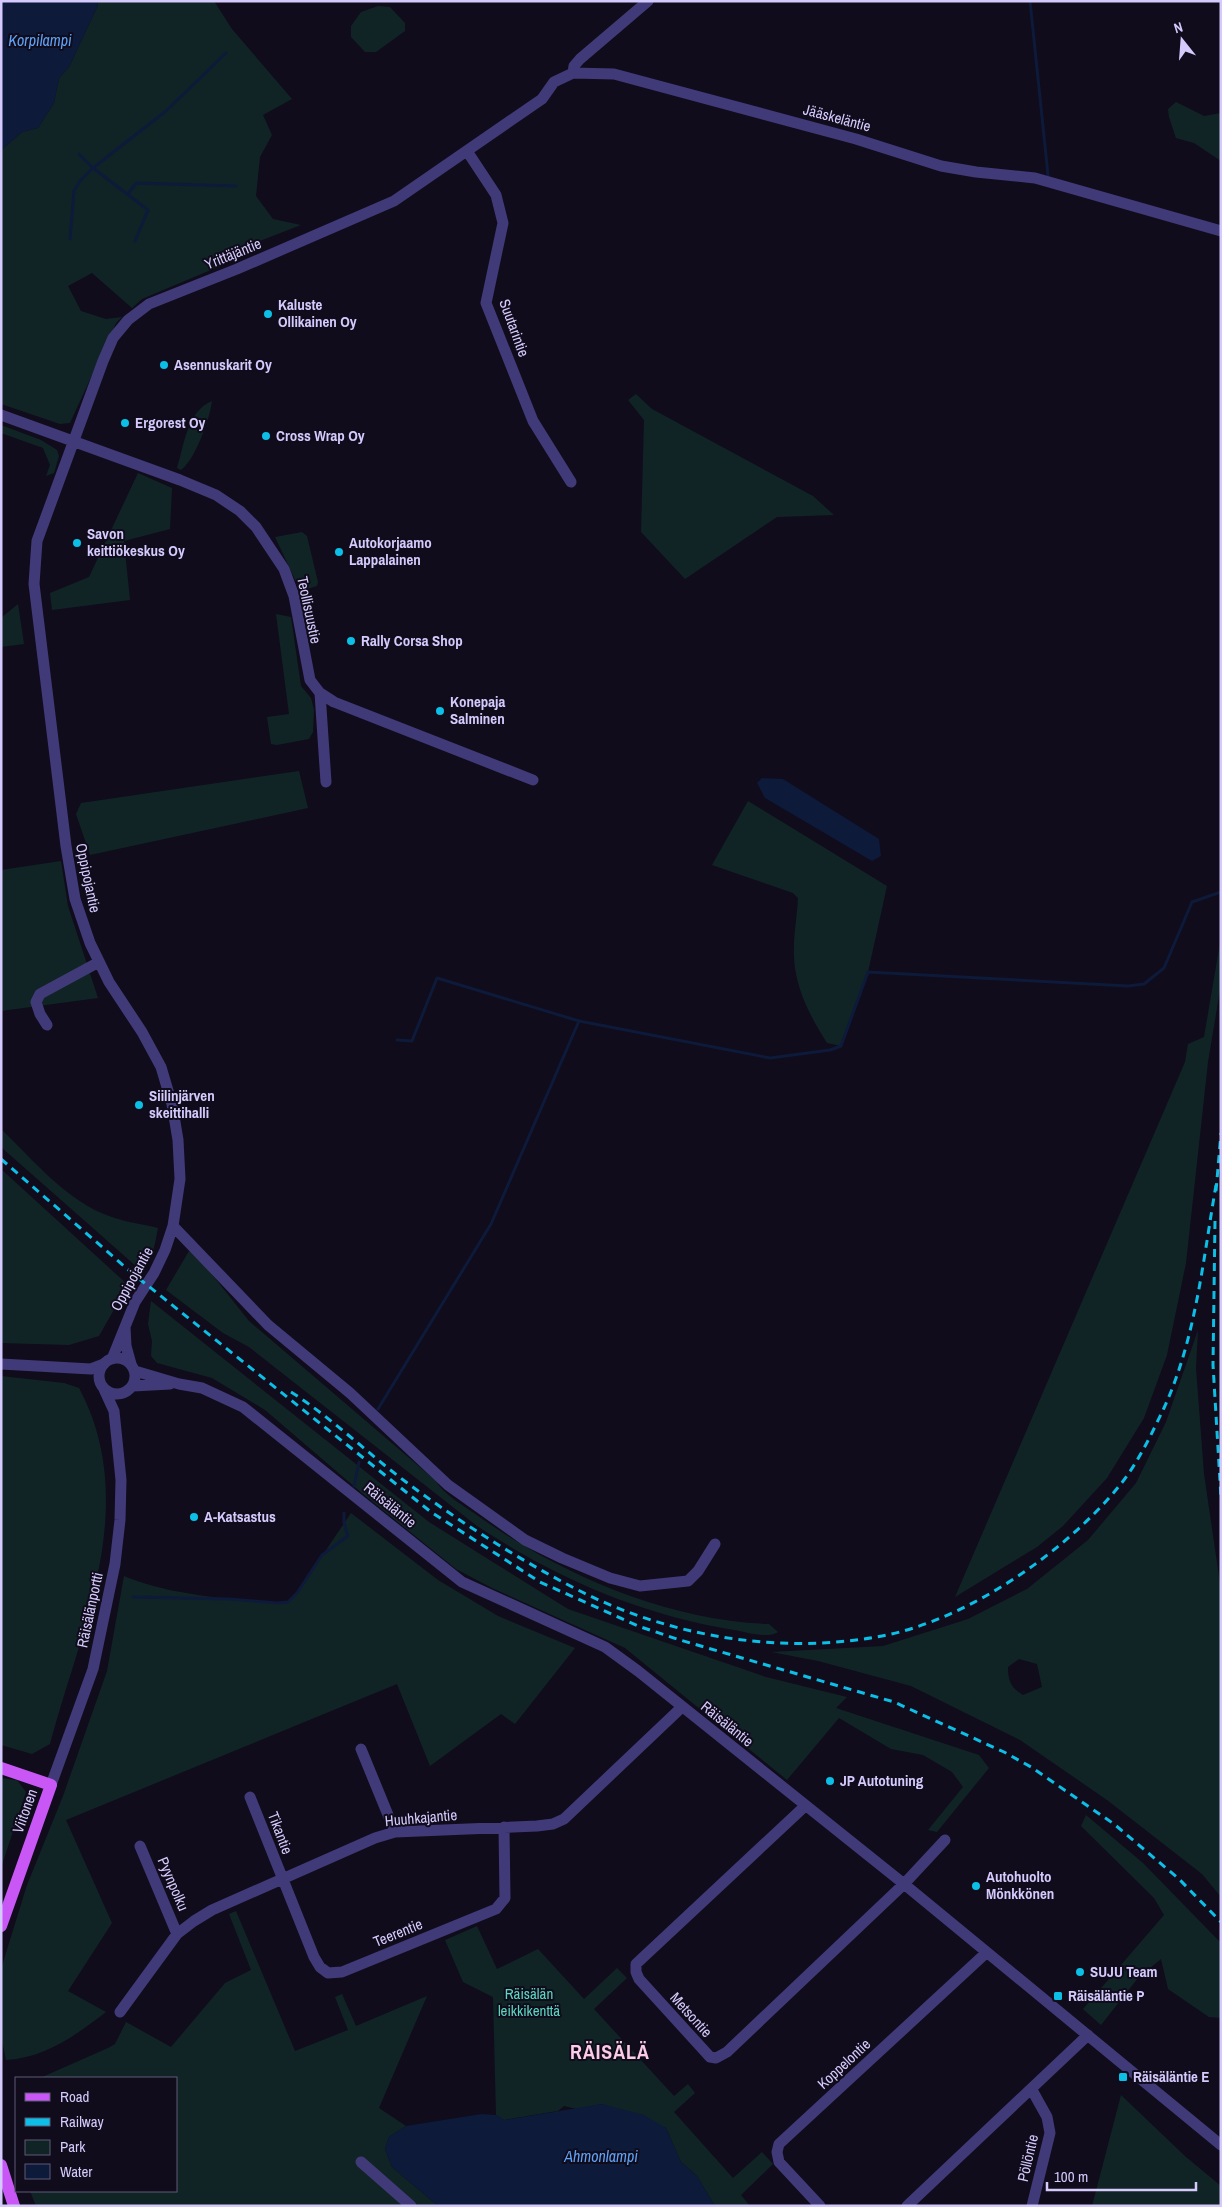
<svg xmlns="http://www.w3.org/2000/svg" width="1222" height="2207" font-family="'Archivo Narrow',sans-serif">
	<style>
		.green { fill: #102425; fill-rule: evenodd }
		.water { fill: #0d1a3a }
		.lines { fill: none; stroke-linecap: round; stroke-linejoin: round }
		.stream { stroke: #0d1a3a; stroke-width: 3 }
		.minor { stroke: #413a79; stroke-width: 11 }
		.major { stroke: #c857f6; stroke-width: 12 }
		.rail { stroke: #0cbfe6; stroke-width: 3; stroke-dasharray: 8 6; stroke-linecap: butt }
		.poi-dot { fill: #0cbfe6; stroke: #100c1c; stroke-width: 2 }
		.labels { text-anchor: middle; stroke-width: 4; stroke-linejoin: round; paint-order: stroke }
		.street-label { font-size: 15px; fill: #d4cafc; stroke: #100c1c }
		.poi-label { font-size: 15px; font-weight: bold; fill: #d4cafc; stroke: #100c1c; text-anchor: start }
		.park-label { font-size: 15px; fill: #5bd7c2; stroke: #100c1c }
		.water-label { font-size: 16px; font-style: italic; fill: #5ea3f7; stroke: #100c1c }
		.district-label { font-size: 20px; font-weight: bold; letter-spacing: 1px; fill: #fccce7; stroke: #100c1c }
	</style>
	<rect width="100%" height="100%" fill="#100c1c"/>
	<path class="green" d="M97,1H214L232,29L292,99L263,115L272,135L260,157L256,196L273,219L301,225L247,246L237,259L142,299L132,308L92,273L68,286L81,311L106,319L122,317L116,323L70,423L60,424L1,404V150L22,132L38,128L54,103L59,78L69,67L98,5Z
		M378,6L390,7L405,23V31L376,52H365L351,37V26L361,12Z
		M1176,102L1204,116L1221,113V161L1194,143L1176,138L1169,117L1168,109Z
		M636,394L652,409L813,496L834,515L777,517L685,579L641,532L644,420L628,400Z
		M212,401C210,418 195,460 181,470L177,468C184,446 187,411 212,401Z
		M1,425L41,440L57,450L59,456L54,473L46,476L50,465L43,448L1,433Z
		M138,473L172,488L170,529L124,541L130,600L52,610L50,593L89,577Z
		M302,532L307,536L318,582L317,586L303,590L299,588L275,537Z
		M18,604L24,644L1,647V618Z
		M276,614L291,617L301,686L311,698L314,710L313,732L309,739L277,745L271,744L267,717L289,714Z
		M299,771L308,808L90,855L76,814L81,803Z
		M748,801L887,886L868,972L841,1046L827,1043C811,1018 795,988 794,957C793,937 797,918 798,898L793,893L712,865Z
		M61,861L68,906L98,998L1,1011V870Z
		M1221,937V984L1208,1062L1186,1263L1167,1355L1144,1418L1107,1478L1063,1526L1037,1547L955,1597L1185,1062L1188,1044L1204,1037Z
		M1,1129C31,1158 68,1202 109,1216C124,1222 142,1224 158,1228C155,1242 154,1258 142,1269L137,1267L1,1147Z
		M1,1169L128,1285L99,1336L69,1345L1,1343Z
		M189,1251L198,1257L249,1321L435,1480C445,1496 466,1507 481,1518C564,1576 667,1620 769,1624L778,1632C768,1639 746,1632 734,1630C639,1614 558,1579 477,1526L249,1347L223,1333L166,1290Z
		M151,1301L429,1522L568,1609L766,1677L847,1697L836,1708L979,1755L989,1768L937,1832L928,1830L963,1787L952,1772L923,1755L891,1749L839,1718L787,1780L625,1648L492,1588L456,1569L363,1494L265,1410L212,1378L157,1363L151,1356L152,1341L148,1324Z
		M1198,1330L1196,1368L1204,1474L1221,1590V1897L1202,1874L1107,1800L1020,1740L911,1686L818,1661L771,1652L883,1646L968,1619L1027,1589L1088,1540L1136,1483L1166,1422ZM1019,1659L1037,1664L1042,1687L1023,1695C1011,1688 1008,1681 1008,1667Z
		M1,1376L64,1383L79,1388C141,1504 81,1628 50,1744L32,1754L1,1745Z
		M351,1513L438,1580L498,1616L575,1648L515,1724L501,1714L430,1766L397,1684L66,1820L112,1923L68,1991L106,2012C76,2035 45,2058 6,2060L1,2035V1969L27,1885L63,1796L107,1671L124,1576C168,1595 229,1599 277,1603L288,1602L297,1593Z
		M1,1778L17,1780L26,1792L1,1868Z
		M1086,1815L1143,1863L1221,1943V2018L1209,2017L1168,1989L1161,1959L1138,1978L1101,2025L1083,2009L1164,1915L1154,1898L1081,1826Z
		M236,1911L295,2051L348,2030L335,1997L342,1994L356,2026L427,1996L379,2108L406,2126L389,2137L385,2149L392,2167L438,2206H36L30,2191H176V2078H40L108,2048L115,2044L126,2022L171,2047L225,1983L251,1970L229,1914Z
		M477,1926L497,1969L538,1949L584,1999L617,1968L627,1978L594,2009L674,2096L688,2084L695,2093L674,2112L733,2178L762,2152L773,2164L741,2195L750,2206H715L697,2176L681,2162L666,2128L602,2104L577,2109L564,2106L558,2111L504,2120L496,2115L493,1997L463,1982L445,1940Z
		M1121,2095L1186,2157L1221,2186V2206H1092Z"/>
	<path class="water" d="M1,1H97L98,5L69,67L59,78L54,103L38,128L22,132L1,150Z
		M762,778L783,779L879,839L881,856L872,861L765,798L757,783Z
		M602,2104L644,2115L666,2128L681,2162L697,2176L715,2206H438L392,2167L385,2149L389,2137L406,2126L481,2114L496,2115L505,2120Z"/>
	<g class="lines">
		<path class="stream" d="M1030,1L1048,175
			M79,154L93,168L148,210L135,241
			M128,194L136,183L236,186
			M70,239L74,191L80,181L93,168L166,111L226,53
			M397,1040L412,1041L437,978L579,1021L770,1058L830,1050L841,1046L868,972L1128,986L1144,984L1164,968L1192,902L1221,892
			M378,1409L491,1224L579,1021
			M354,1486L359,1462
			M133,1597L230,1599L277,1603L288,1602L297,1593L322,1555L348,1536L344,1523V1513"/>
		<path class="minor" d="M573,73L574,66L580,59L648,1
			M467,151L496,195L503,223L486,303L533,421L571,482
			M1,415L180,480L216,495L240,511L256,527L284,569L294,596L310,680L320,693L334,702L533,780
			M320,693L326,782
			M47,1025L40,1014L36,1002L40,994L99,962
			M173,1226L268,1325L350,1393L448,1485L525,1540L562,1558L610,1578L640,1586L688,1581L698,1571L715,1544
			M125,1327L126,1346L131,1364
			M99 1376a18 18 0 1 1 36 0a18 18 0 1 1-36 0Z
			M112,1359L135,1302L154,1273L165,1250L173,1226L180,1179L178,1140L172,1104L161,1067L142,1032L109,982L90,943L75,899L66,846L34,584L37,541L103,361L113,338L128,320L149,304L237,269L394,201L542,99L554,82L573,73L614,74L856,139L941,166L976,172L1035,178L1221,231
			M1,1364L91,1369L104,1364
			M135,1371L179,1384L202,1388L243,1407L462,1582L605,1647L638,1671L904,1884L1221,2145
			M133,1386L170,1384
			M361,1749L395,1832
			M51,1785L93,1669L115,1564L120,1520L121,1480L114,1411L103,1387
			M250,1797L314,1957L320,1967L328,1973L342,1972L496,1909L505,1898L504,1827
			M804,1807L636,1964V1972L639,1979L710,2057L716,2058L727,2052L904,1884L945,1840
			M140,1846L177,1934
			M120,2012L177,1934L194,1921L212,1910L375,1838L395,1832L537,1826L553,1824L564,1819L682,1707
			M361,2162L411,2206
			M820,2206L779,2162L777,2152L779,2144L986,1953
			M907,2206L1088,2035
			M1032,2206L1050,2133L1047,2117L1032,2090"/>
		<path class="major" d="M1,1768L51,1785L1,1926
			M1,2165L14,2206"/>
		<path class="rail" d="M1,1159L132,1273L431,1512L540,1582L638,1626L680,1640L894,1702L1004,1752L1031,1767L1114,1824L1179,1879L1221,1922
			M1216,1191L1221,1133
			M1215,1221L1213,1365L1221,1498
			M291,1392C332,1418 367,1453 406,1482C461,1523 518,1559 578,1590C670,1637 781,1655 882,1636C967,1620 1066,1552 1120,1485C1138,1463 1152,1433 1164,1408C1196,1338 1203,1260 1216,1185"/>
	</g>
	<g class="poi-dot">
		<circle cx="268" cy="314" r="5"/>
		<circle cx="164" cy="365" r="5"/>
		<circle cx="125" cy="423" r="5"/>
		<circle cx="266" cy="436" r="5"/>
		<circle cx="77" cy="543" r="5"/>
		<circle cx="339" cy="552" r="5"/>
		<circle cx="351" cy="641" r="5"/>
		<circle cx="440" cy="711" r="5"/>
		<circle cx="139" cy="1105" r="5"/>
		<circle cx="194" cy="1517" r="5"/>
		<circle cx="830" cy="1781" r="5"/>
		<circle cx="976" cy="1886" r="5"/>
		<circle cx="1080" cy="1972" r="5"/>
		<rect x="1053" y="1991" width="10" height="10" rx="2.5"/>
		<rect x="1118" y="2072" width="10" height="10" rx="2.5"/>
	</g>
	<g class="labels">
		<g class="street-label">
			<text transform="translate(837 118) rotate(15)" y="5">Jääskeläntie</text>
			<text transform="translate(233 254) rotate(-22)" y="5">Yrittäjäntie</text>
			<text transform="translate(514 328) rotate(70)" y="5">Suutarintie</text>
			<text transform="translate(309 610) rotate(78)" y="5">Teollisuustie</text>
			<text transform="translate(88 878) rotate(78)" y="5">Oppipojantie</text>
			<text transform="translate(132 1279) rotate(-61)" y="5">Oppipojantie</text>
			<text transform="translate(390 1505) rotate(39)" y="5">Räisäläntie</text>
			<text transform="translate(90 1610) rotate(-78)" y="5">Räisälänportti</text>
			<text transform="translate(727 1724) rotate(39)" y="5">Räisäläntie</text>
			<text transform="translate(25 1811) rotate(-70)" y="5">Viitonen</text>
			<text transform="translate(421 1818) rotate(-5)" y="5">Huuhkajantie</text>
			<text transform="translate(280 1833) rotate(69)" y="5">Tikantie</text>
			<text transform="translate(173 1884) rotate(67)" y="5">Pyynpolku</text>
			<text transform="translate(398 1933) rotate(-22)" y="5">Teerentie</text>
			<text transform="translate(691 2015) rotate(48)" y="5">Metsontie</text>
			<text transform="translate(844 2064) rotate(-43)" y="5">Koppelontie</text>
			<text transform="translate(1028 2158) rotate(-77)" y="5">Pöllöntie</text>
		</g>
		<g class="poi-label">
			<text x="278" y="310">Kaluste<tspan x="278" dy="17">Ollikainen Oy</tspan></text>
			<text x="174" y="370">Asennuskarit Oy</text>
			<text x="135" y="428">Ergorest Oy</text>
			<text x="276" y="441">Cross Wrap Oy</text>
			<text x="87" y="539">Savon<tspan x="87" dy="17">keittiökeskus Oy</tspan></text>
			<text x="349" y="548">Autokorjaamo<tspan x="349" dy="17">Lappalainen</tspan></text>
			<text x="361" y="646">Rally Corsa Shop</text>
			<text x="450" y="707">Konepaja<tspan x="450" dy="17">Salminen</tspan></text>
			<text x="149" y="1101">Siilinjärven<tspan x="149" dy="17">skeittihalli</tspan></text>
			<text x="204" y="1522">A-Katsastus</text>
			<text x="840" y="1786">JP Autotuning</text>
			<text x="986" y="1882">Autohuolto<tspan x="986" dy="17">Mönkkönen</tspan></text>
			<text x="1090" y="1977">SUJU Team</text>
			<text x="1068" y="2001">Räisäläntie P</text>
			<text x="1133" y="2082">Räisäläntie E</text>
		</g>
		<g class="park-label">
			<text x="529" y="1999">Räisälän<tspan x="529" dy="17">leikkikenttä</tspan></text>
		</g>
		<g class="water-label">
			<text x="40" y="46">Korpilampi</text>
			<text x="601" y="2162">Ahmonlampi</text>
		</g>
		<g class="district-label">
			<text x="610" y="2059">RÄISÄLÄ</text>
		</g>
	</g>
	<rect width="1222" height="2207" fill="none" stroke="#d4cafc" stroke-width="5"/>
	<rect x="15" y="2077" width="162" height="115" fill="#100c1c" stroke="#5e5876"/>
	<rect x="25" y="2093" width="25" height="8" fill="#c857f6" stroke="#5e5876"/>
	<text x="60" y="2102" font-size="15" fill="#d4cafc">Road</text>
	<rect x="25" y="2118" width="25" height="8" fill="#0cbfe6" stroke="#5e5876"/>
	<text x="60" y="2127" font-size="15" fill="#d4cafc">Railway</text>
	<rect x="25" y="2140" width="25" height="15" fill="#102425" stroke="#5e5876"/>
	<text x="60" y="2152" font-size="15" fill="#d4cafc">Park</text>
	<rect x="25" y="2164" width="25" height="15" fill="#0d1a3a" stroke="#5e5876"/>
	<text x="60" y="2177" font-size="15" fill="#d4cafc">Water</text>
	<g transform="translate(1182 40) rotate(343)" stroke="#100c1c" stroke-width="4" paint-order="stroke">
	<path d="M0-4L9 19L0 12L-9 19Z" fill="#d4cafc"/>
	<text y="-8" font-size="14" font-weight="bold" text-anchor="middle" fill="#d4cafc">N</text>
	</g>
	<path d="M1047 2182v8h149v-8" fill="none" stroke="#d4cafc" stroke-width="2.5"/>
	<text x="1054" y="2182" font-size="15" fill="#d4cafc" stroke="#100c1c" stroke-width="4" paint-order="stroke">100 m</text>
</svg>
